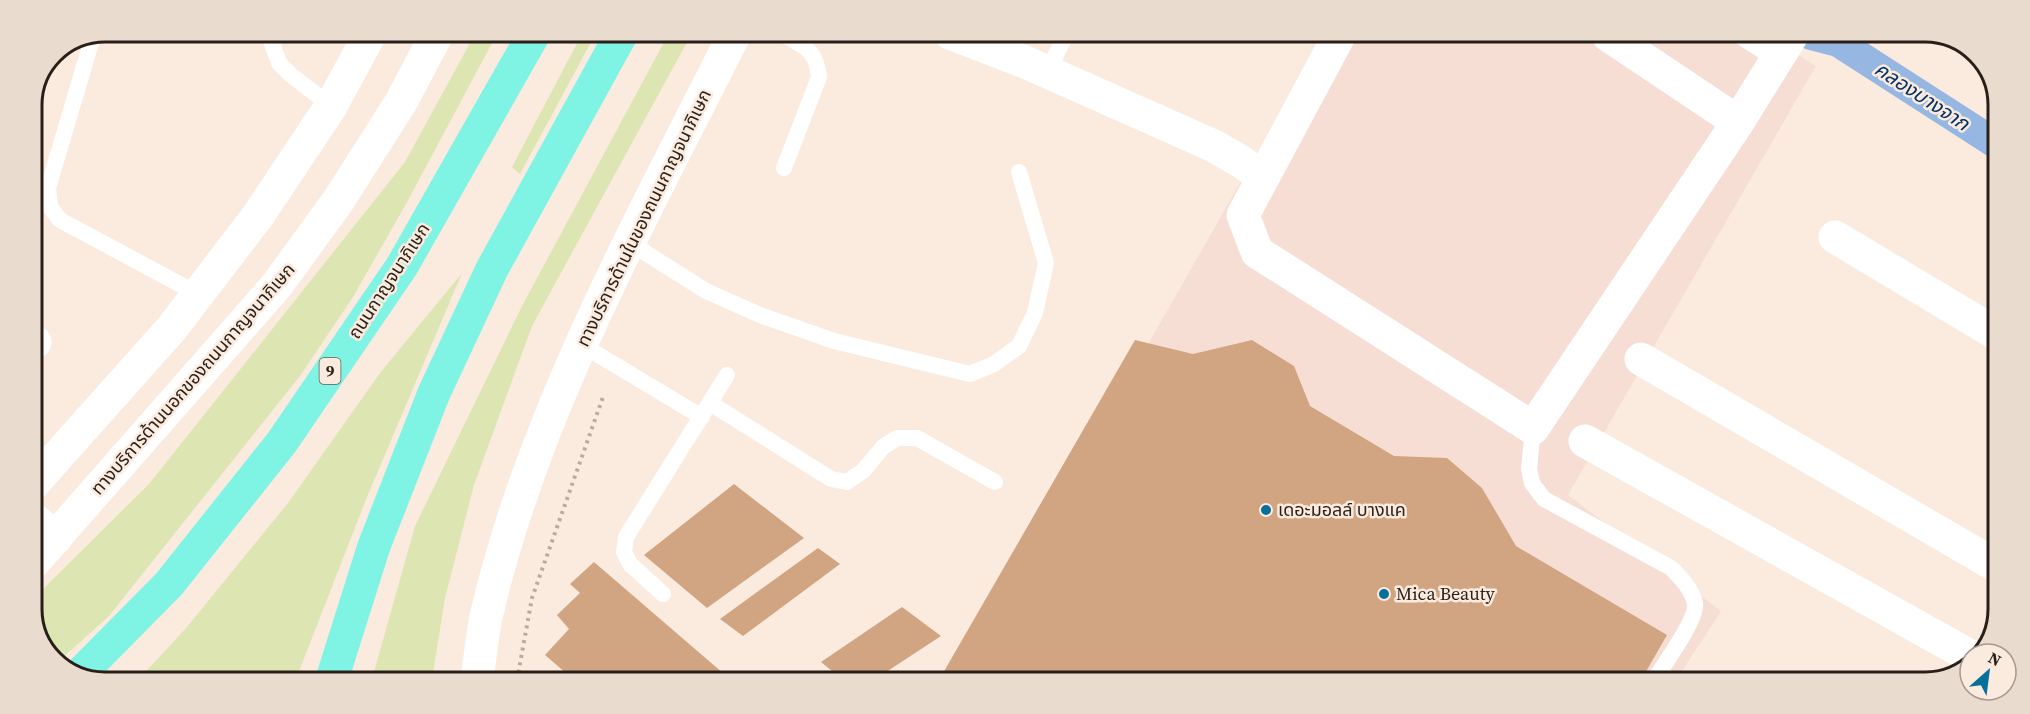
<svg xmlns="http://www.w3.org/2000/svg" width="2030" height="714" font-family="'Source Serif 4','Noto Sans Thai',serif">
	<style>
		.commercial { fill: #f7ded5 }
		.green { fill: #dde5b3 }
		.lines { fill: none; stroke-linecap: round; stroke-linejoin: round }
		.canal { stroke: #96b7e2; stroke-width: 30 }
		.building { fill: #d1a482 }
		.path { stroke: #b9aba1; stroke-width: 4; stroke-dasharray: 3 4.5; stroke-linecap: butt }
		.service { stroke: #fff; stroke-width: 16 }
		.minor { stroke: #fff; stroke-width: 33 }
		.secondary { stroke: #fff; stroke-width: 33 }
		.trunk { stroke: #7ff3e4; stroke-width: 33 }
		.poi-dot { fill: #066f9c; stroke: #fbebdf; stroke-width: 2 }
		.labels { text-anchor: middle; stroke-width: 5; stroke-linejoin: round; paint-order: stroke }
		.shield { fill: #fbebdf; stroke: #685c54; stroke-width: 1.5 }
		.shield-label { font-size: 16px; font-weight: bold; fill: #291f18 }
		.street-label { font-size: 18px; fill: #291f18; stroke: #fbebdf }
		.poi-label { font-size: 18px; fill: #291f18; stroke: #fbebdf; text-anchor: start }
		.water-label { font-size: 20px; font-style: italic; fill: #053265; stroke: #fbebdf }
		.rim { fill: none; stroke: #291f18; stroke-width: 3 }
	</style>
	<rect width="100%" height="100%" fill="#fbebdf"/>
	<path class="commercial" d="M1325,34L1767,35L1816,66L1568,495L1721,611L1675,682L956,681Z"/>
	<path class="green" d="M476,32H498L406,204L353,297L300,376L109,616L58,662L47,654L32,614V600L149,484L405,162Z
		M583,32L596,33L520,174L512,167Z
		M669,33H692L532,326L474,485L445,598L432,679H372L415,526L522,306Z
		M462,273L367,497L296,679H139L187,627L288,503L380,373Z"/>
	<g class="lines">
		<path class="canal" d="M1811,35L1838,42L1998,145"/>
	</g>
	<path class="building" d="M1135,340L1193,354L1252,340L1294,366L1310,406L1394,456L1447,458L1482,488L1516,546L1667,635L1640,682L939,680Z
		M734,484L804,538L707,608L644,555Z
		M818,548L840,564L743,636L720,619Z
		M594,562L731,680H574L545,655L569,629L557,615L580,593L570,584Z
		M902,607L941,636L874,680H843L821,662Z"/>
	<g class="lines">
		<path class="path" d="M517,680L532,598L603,397"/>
		<path class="service" d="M268,32L279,63L291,75L331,106
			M780,33C803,46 816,48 819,77L784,168
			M1738,35L1777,60
			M93,36L48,188L50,207L60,220L198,294
			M1047,72L1067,33
			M630,243L706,291L760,315L834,341L970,374L994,364L1019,346L1035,313L1046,263L1019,172
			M582,345L702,417
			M710,403L831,479L847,482L863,471L883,447L897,438H917L995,482
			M1533,428L1529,469L1532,483L1544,499L1671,568C1681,578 1691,588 1695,603C1698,619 1662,667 1653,682
			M663,594L630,564L624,552L626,537L727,375"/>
		<path class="minor" d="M950,33L1025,62L1214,146L1240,161L1263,177
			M1340,34L1243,215L1257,252L1533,428L1738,122L1792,35
			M1608,35L1738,122
			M1835,237L1997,334
			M32,340L35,342
			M1641,359L1995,565
			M1585,441L1970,656
			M32,485L172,328L257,217L331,106L371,32
			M32,518L56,538"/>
		<path class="secondary" d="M32,564L277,285L338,201L401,102L438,32
			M477,680C480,659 482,637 486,617C533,412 642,219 735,33"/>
		<path class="trunk" d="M78,676L169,584L282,442L402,266L535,32
			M332,679L374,546L434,393L492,269L622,33"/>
	</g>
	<g class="poi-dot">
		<circle cx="1266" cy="510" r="6"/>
		<circle cx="1384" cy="594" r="6"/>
	</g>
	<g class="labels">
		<rect class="shield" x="319.5" y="358" width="21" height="26" rx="4.5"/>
		<g class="shield-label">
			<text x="330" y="377">9</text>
		</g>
		<g class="street-label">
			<text transform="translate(644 218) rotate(-64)" y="6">ทางบริการด้านในของถนนกาญจนาภิเษก</text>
			<text transform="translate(389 281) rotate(-57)" y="6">ถนนกาญจนาภิเษก</text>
			<text transform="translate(193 379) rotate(-49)" y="6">ทางบริการด้านนอกของถนนกาญจนาภิเษก</text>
		</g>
		<g class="poi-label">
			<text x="1278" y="516">เดอะมอลล์ บางแค</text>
			<text x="1396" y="600">Mica Beauty</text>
		</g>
		<g class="water-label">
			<text transform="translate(1922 96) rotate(33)" y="7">คลองบางจาก</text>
		</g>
	</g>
	<path d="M0 0H2030V714H0ZM105 42H1925A63 63 0 0 1 1988 105V609A63 63 0 0 1 1925 672H105A63 63 0 0 1 42 609V105A63 63 0 0 1 105 42Z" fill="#eadbcf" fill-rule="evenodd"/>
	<path class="rim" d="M105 42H1925A63 63 0 0 1 1988 105V609A63 63 0 0 1 1925 672H105A63 63 0 0 1 42 609V105A63 63 0 0 1 105 42Z"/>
	<g transform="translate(1988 672) rotate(28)"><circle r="28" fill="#fbebdf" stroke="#a7998f" stroke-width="1.5"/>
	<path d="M0-4.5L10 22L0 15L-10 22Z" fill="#066f9c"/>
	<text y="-9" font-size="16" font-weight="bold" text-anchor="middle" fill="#291f18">N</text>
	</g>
</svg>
